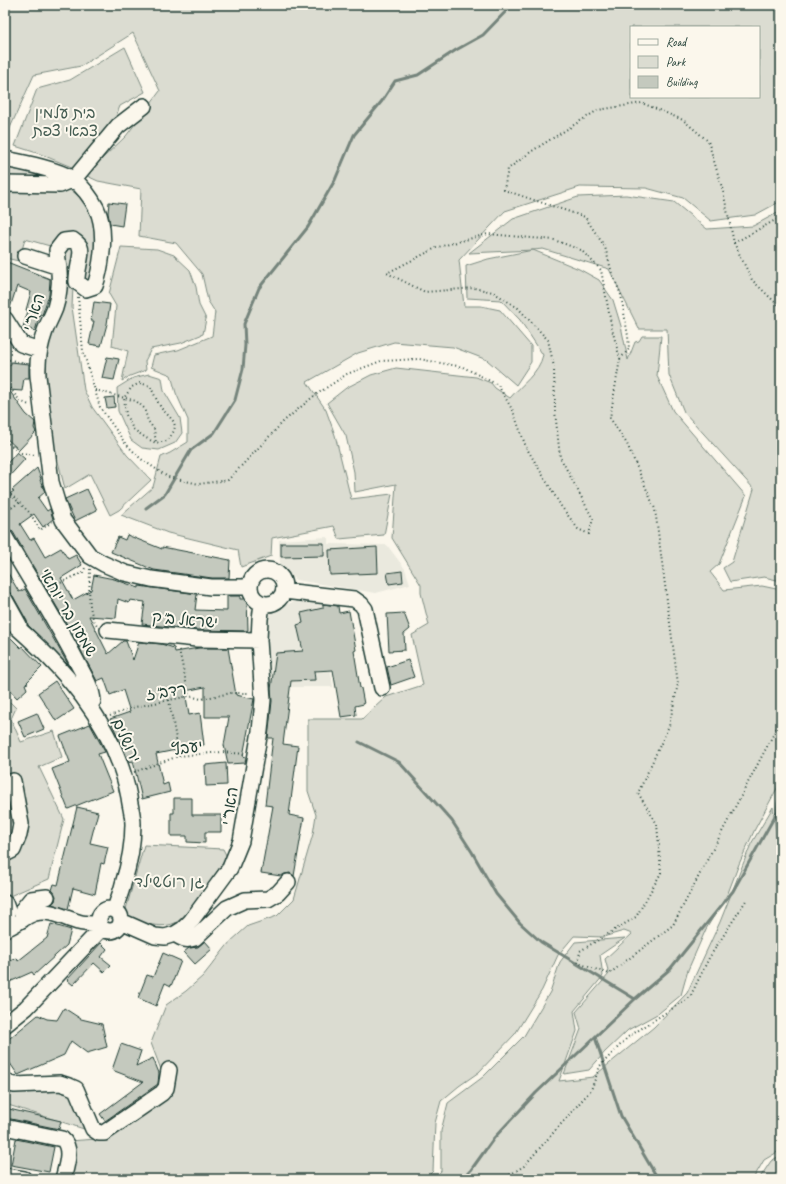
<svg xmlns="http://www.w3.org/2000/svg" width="786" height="1184" font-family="Caveat,'Playpen Sans Hebrew',sans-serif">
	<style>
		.built { fill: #eae9de }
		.green { fill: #dbdcd1; stroke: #7d8c82; fill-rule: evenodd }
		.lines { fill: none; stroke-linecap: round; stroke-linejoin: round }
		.stream { stroke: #74847b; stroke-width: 3 }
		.building { fill: #c4c9be; stroke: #1f3d34 }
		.minor-casing { stroke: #1f3d34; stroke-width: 18 }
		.path { stroke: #1f3d34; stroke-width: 2; stroke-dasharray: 1 3; stroke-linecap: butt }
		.minor { stroke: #fbf7ec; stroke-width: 15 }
		.labels { text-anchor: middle; stroke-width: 4; stroke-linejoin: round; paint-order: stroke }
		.park-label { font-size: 16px; fill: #455d53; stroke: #fbf7ec }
		.street-label { font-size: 16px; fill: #1f3d34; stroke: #fbf7ec }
	</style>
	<rect width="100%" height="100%" fill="#fbf7ec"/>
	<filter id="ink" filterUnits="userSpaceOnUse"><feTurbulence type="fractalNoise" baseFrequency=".025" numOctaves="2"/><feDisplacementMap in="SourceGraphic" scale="8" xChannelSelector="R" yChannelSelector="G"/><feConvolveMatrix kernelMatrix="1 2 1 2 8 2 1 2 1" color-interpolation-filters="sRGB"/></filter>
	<g filter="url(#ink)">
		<path class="built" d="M328,537V544L387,545L405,569L410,584L376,593L296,580L280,566L279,540Z
			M293,602H322L333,687H269L266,652L267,621L273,610Z"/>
		<path class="green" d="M5,5H781V201L755,215L711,221L683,198L646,188L580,187L505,211L459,260L464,306H481L500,310L531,346V362L516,385L487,360L453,347L394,342L358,353L307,382L326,410L335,435L351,499L392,494L384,535L339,539L334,526L272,538L271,556L241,567L238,550L168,533L121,515L153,487L161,457L170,453L188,442V420L176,393L171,375L151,367L154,355L178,350L212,336L215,312L208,301L202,274L176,243L139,236L141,189L98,181L85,175L126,136L160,91L133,33L81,66L34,75L5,139ZM631,27H759V97H631Z
			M125,47L145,92L120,106L111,129L74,168L40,154L15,146L37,89L70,80Z
			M5,167L57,179L5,177Z
			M71,190L81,198L93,214L99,235L93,277L86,281L82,276L77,234C64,232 59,235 50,246L25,239L19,261L5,258V191Z
			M626,195L674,202L707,229L753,226L781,211V581L764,577L730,582L723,568L732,562L754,489L684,412L669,375L667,329H639L609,269L543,249L533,250L579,269L599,280L613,300L621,326L628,360L635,342L639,341L642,336H661L657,376L673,411L746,496L719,564L710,572L724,590L762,586L781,590V781L755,829L739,864L728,893L706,929L688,970L681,995L659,1013L628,1030L605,1052L589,1070L564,1074L581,1029L576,1012L609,974L605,959L632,934L624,931L603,937L574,936L558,955L542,990L515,1034L479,1072L459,1086L441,1101L435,1123L433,1171L425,1179H61L69,1141L97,1139L169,1091L151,1043L166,1005L186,991L203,976L230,942L248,926L277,916L294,899L313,834L316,815L308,791V719H362L386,697L423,685L412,635L429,625L421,593V585L392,538L396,484L355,492L354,472L346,436L327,403L346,388L371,375L396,368L476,377L491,383L495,388L510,398C521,385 539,373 543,355L520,320L501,300L467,298L466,266L488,259L533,250L469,253L513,219L578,197Z
			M70,245L75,247L72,307L84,390L92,407L127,455L151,480L119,510L110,515L90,474L65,489L48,422L46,351L59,314L62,249Z
			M121,247L157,249L174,255L190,270L196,287L199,305L206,319L203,334L181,343L151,349L145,361L146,370L130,376L122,381L128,351L112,346L116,306L109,294Z
			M149,374L162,378L164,391L180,418L182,433L175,443L159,450L142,448L131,440L118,411L117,388L133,378Z
			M5,697L16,708L11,719L21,742L54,731L62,757L39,767L64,819L49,879L5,898Z
			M781,795V828C777,818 773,805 781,795Z
			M773,807L777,841L781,845V1150L764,1160L753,1179H434L441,1171V1131L448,1103L483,1077L524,1036L550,992L560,962L575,942L625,938L600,955L603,976L574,1011L577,1031L559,1081L593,1077L654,1027L687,993L720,922L751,844Z
			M144,845L223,849L227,857C217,871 189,916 175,923C166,927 154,926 145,923C135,919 129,920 126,909Z
			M5,1085L58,1090L72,1095L84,1129L5,1104Z
			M781,1155V1179H759L771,1161Z"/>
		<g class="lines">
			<path class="stream" d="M146,508L165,494L191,450L214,433L235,400L243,369L245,345L244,324L259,288L308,227L335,180L354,135L382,101L395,81L418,75L456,50L483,35L512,5
				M359,742L399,762L452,821L472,852L496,894L520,923L541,942L635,999
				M777,814L781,821
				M595,1037L621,1116L658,1179
				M462,1179L471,1170L494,1138L536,1093L635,999L670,969L733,891L781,805"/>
		</g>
		<path class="building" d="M109,202L125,204L122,226L110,224L108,213Z
			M7,262L50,279L49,295L42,315L40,314L35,331L23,327L28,311L26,310L31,292L17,286L9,311L5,310V269Z
			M94,302L110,304L107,324L101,346L89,344L94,321H91Z
			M107,357L119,359L114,380L102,378Z
			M11,362L29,364V378H24L22,391L9,390L26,414L35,422L34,428L36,432L19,450L5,437V373L6,364L11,365Z
			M114,397L115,407L107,408L105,398Z
			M17,452L25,459L5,481V466Z
			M37,468L41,479L40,480L45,492L38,498L47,511L50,509L53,519L43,527L34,514L20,524L30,540L34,538L45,557L61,548L68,559L76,555L82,565L61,578L73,600L91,590L94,575L114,579L139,588V586L197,594L195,610L227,611V596H240V599H247L248,630L246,631L198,630L142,624L145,602L130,600L129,603L118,599L116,618L89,616L108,654L123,641H126L133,660L139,642L161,644L174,648L175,652L199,648H228L236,695L254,699L243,756L246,757L245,763L228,764L224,745L229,717H205V687L185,691L189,715L200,713L204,745L176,749V750L156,754L163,785L168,783L170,792L142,799L133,761L129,762L110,719L130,712L123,690L110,695L104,678L97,681L68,626L13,532L10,529L5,528V497L14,491L12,490Z
			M87,489L97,510L75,521L65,499Z
			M127,535L162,549V547L230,560L229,578H212L154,570L111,552L118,537L125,540Z
			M281,543H324V556L281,557Z
			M377,547L378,573L330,575L329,550Z
			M5,568L19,592L25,589L69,666L28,625L27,621L13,596L9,592L5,591Z
			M402,571L403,582L389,584L387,573Z
			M323,604L338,606L339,613L349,611L356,650L354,651L360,688H361L364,704L355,706L356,715L341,717L333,670L314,671L315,680L291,681L283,744L298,746L289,815L304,818L294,876L290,873L285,874L281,876L261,873L273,806L265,805L273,738H268L272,701L271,689L276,653L303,651L297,625L303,623L301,613L323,608Z
			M404,613L410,629L404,634L405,650L389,651L387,614Z
			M5,632L21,648L22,646L42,667L27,682L28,683L25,684L27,689L17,698L5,685Z
			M408,660L414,677L391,685L387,667Z
			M55,681L74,709L56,721L38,693Z
			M37,713L44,729L25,737L18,721Z
			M90,724L105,752L98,754L113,791L68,809L52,769L70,762L60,736Z
			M226,763L227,785L206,786L205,765Z
			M174,798H192V815H221V832H205V843L187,842V836H171V813H174Z
			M77,807L98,812L90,843L108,847L104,864L101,863L95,894L73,888L68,909L52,904L55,901L56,896L52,890L54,884L58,885Z
			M51,924L71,930L67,945L34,975L32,972L5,984V963L17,958L18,961L47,938Z
			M205,941L212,949L195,964L184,952L189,948L198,947Z
			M101,943L107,949L101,957L111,965L104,972L94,963L73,985L67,980Z
			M163,953L181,961L171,986L165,983L156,1006L138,998L147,975L153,977Z
			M64,1008L81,1019L102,1024L107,1047L87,1053L71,1041L64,1055L18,1075L5,1056V1042L38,1015L47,1019L57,1020Z
			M121,1044L141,1051L136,1066L153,1058L159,1073L158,1084L105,1121L100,1114L143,1082L112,1070Z
			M9,1109L61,1121L59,1129L11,1119H6Z
			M16,1139L54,1147L49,1172L11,1165Z"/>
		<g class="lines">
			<defs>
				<path id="minor" d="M5,159C25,163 56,169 73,179C78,182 82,188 86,192C93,201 99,210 101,222C105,241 101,268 95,286L86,289L77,282C76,272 83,254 80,247C79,244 75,242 73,240L64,241L57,250C59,272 62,286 55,308C52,316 48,323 45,331C40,345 37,361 38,376L51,482L57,502L63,520L90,556L104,564L125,573L151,579L211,587H250
					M5,184L60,185L74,179L118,126L144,106
					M25,256L59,267
					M5,319L21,344L40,350
					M5,537C29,578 55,619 77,662C83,674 92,687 93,701L89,705
					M250 587a17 17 0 1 1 34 0a17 17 0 1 1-34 0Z
					M284,591L354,599L361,604L365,609L382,688
					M5,600L19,625
					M5,617C61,664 115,723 129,797C130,806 133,815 133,824C133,844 129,865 123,884C121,893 117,901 115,910
					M108,630L197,639L259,640
					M5,854L13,850L19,835L21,824L13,781
					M99 920a11 11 0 1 1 22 0a11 11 0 1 1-22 0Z
					M5,917L8,911L5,903
					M22,920L23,909L31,899L47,897
					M121,921L155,936L165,937L175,934L183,929L191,921L230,868L241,841L260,731L263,700L259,640L260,619L262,604
					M5,929C16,925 25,916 35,913C50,909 64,918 78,922C84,924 92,924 99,924
					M175,934C182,939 186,941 195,938L227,908L245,900L268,899L278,893L288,882
					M5,1025L26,1008L102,928
					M5,1080L9,1084L15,1085L60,1083L69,1086L76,1089L93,1129L99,1133H104L162,1093L166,1088L169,1070
					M5,1129L9,1128L62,1139C73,1148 66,1167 63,1179
					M5,1176L24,1179"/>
			</defs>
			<use href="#minor" class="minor-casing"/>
			<path class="path" d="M734,243L781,217
				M78,297L83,351L100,407L125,443L141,459L168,477L199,484L228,480L284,421L314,396L347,374L381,361L419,359L463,367L498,385L513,411L526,447L561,506L578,529L589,534L593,519L560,457L555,411L554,367L548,340L518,308L493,292L474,288L425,292L387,273L438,247L488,234L554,240L581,250L601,270L612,329L620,359L610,418L627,444L655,509L678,684L669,726L638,793L657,824L661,873L636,917L580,951L578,963L609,974L673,925L781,720
				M5,359L25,363
				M620,359L629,349L628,336L621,295L612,273L605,247L585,217L504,190L508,169L532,151L598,110L642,103L683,120L708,141L723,191L734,243L752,280L781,308
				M5,382L20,401L29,405
				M140,383L150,386C154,393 157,402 162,409C174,422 181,424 167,441L156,443L146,438L133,429L126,415L124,398L132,387Z
				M95,390L136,401L144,408L148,421L154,429L156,443
				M5,441L21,453L35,455
				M5,489L30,513L40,530L52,522
				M5,512L20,502
				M90,569C90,586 86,610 97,625
				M50,588L83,572L86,566
				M179,650L189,696
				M169,700L179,756
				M110,716L135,707L189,696L201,699L231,693H250
				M134,772L179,756L222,752L245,754
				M503,1179L524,1166L591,1090L600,1066L628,1037L690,997L709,958L747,899"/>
			<use href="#minor" class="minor"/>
		</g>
	</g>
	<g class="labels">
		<g class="park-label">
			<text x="65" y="118">בית עלמין<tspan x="65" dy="18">צבאי צפת</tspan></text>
			<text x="169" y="887">גן רוטשילד</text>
		</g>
		<g class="street-label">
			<text transform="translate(33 312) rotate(-72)" y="6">האר"י</text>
			<text transform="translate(69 612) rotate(60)" y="6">שמעון בר יוחאי</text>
			<text transform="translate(185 619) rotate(5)" y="6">ישראל ב"ק</text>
			<text transform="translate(166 691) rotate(-9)" y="6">רדב"ז</text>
			<text transform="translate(127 740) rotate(65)" y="6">ירושלים</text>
			<text transform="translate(187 747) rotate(-9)" y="6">יעבץ</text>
			<text transform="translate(229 806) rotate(-81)" y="6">האר"י</text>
		</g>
	</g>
	<rect width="786" height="1184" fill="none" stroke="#fbf7ec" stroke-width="20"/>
	<rect x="10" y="10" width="766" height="1164" fill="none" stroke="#1f3d34" stroke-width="1.5" filter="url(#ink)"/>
	<rect x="630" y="26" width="130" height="72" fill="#fbf7ec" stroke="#a3ada2"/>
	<rect x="638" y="39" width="20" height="6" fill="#fbf7ec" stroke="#a3ada2"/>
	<text x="666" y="46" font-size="12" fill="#1f3d34">Road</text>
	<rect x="638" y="56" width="20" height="12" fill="#dbdcd1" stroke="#a3ada2"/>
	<text x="666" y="66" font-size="12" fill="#1f3d34">Park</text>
	<rect x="638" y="76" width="20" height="12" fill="#c4c9be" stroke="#a3ada2"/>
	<text x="666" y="86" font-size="12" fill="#1f3d34">Building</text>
</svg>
